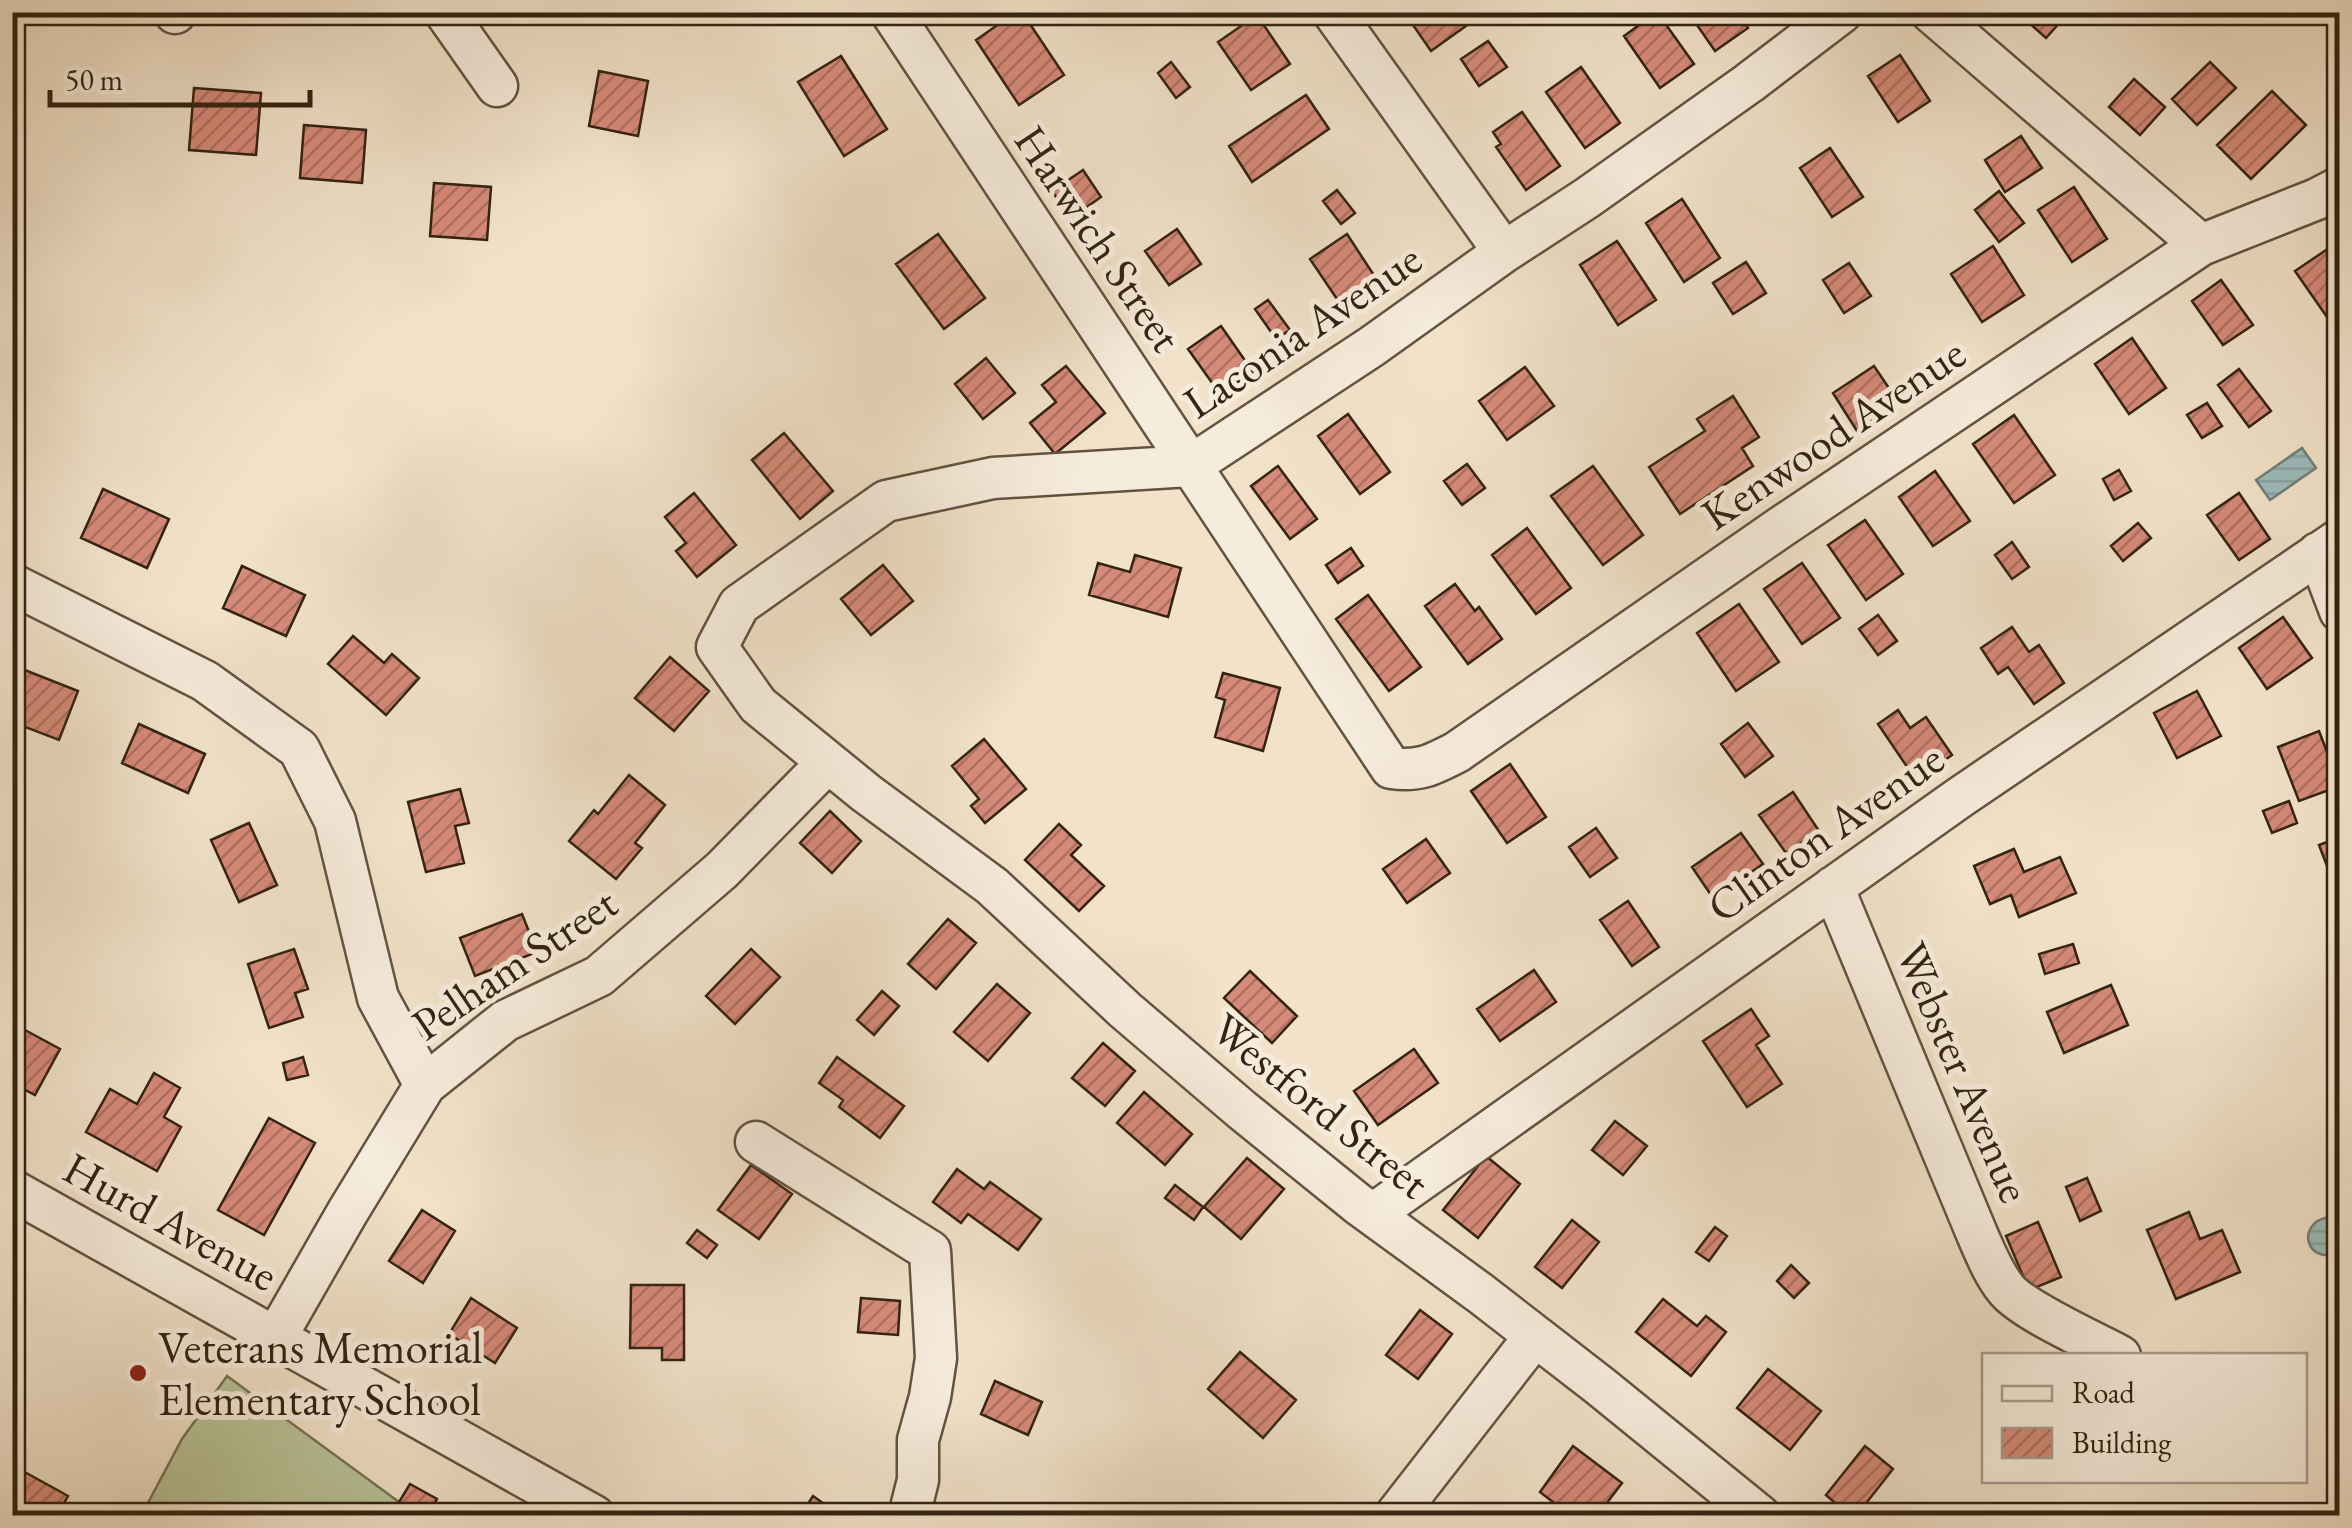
<svg xmlns="http://www.w3.org/2000/svg" width="2352" height="1528" font-family="'EB Garamond',serif">
	<style>
		.grass { fill: #b8c398; stroke: #767354; stroke-width: 2.5 }
		.water { fill: url(#water-rules); stroke: #727f78; stroke-width: 2.5 }
		.building { fill: url(#building-hatch); stroke: #332311; stroke-width: 2.5 }
		.lines { fill: none; stroke-linecap: round; stroke-linejoin: round }
		.minor-casing { stroke: #62533f; stroke-width: 45 }
		.minor { stroke: #f6ecdc; stroke-width: 40 }
		.poi-dot { fill: #8f2418; stroke: #f6ecdc; stroke-width: 4 }
		.labels { text-anchor: middle; stroke-width: 10; stroke-linejoin: round; paint-order: stroke }
		.street-label { font-size: 45px; fill: #332311; stroke: #f6ecdc }
		.poi-label { font-size: 45px; fill: #332311; stroke: #f6ecdc; text-anchor: start }
	</style>
	<defs>
		<pattern id="water-rules" width="6" height="5" patternUnits="userSpaceOnUse" patternTransform="scale(2.5)"><rect width="6" height="5" fill="#9cbcbc"/><path d="M0 2.5h6" fill="none" stroke="#87a1a1"/></pattern>
		<pattern id="building-hatch" width="6" height="6" patternUnits="userSpaceOnUse" patternTransform="scale(2.5)"><rect width="6" height="6" fill="#d68a79"/><path d="M-1 1l2-2M0 6l6-6M5 7l2-2" fill="none" stroke="#ae7062"/></pattern>
	</defs>
	<rect width="100%" height="100%" fill="#f1e2c9"/>
	<filter id="stains"><feTurbulence type="fractalNoise" baseFrequency=".002" numOctaves="4"/><feColorMatrix values="0 0 0 0 .2 0 0 0 0 .09 0 0 0 0 .02 0 0 0 .5 -.17"/></filter>
	<radialGradient id="worn" r=".72"><stop offset=".6" stop-color="#630" stop-opacity="0"/><stop offset="1" stop-color="#630" stop-opacity=".3"/></radialGradient>
	<path class="grass" d="M227,1376L399,1502L423,1516H141L182,1439Z"/>
	<path class="water" d="M2302,448L2316,468L2270,500L2256,480Z
		M2329,1217L2339,1221V1252C2307,1267 2294,1223 2329,1217Z"/>
	<path class="building" d="M1016,12H1022L1064,75L1019,105L976,40Z
		M1409,12H1484V13L1431,51L1406,15Z
		M1657,12L1694,64L1660,88L1624,36Z
		M1688,12H1737L1748,28L1715,51Z
		M2017,12H2069L2046,38Z
		M1257,15L1290,64L1251,90L1218,42Z
		M1488,41L1507,67L1479,86L1461,59Z
		M1900,55L1930,101L1898,122L1868,76Z
		M841,56L887,129L844,156L798,82Z
		M1171,62L1190,87L1176,98L1158,73Z
		M2210,62L2236,88L2197,125L2172,99Z
		M1581,67L1620,123L1585,148L1546,92Z
		M599,71L648,81L638,136L589,126Z
		M2134,79L2165,107L2140,135L2109,107Z
		M194,88L261,93L256,155L189,150Z
		M2272,91L2306,125L2251,179L2217,145Z
		M1306,95L1329,129L1252,182L1229,146Z
		M1522,112L1560,166L1526,190L1496,147L1501,144L1493,132Z
		M304,125L366,130L362,183L300,178Z
		M2021,136L2042,168L2005,192L1985,160Z
		M1830,148L1863,197L1832,217L1800,168Z
		M1083,170L1101,197L1071,218L1052,191Z
		M434,183L491,187L487,240L430,236Z
		M2074,187L2107,239L2072,262L2038,210Z
		M1337,190L1355,213L1341,224L1323,201Z
		M1999,191L2024,223L1999,242L1975,210Z
		M1682,199L1720,258L1684,282L1646,223Z
		M1177,229L1201,264L1169,285L1145,251Z
		M938,234L985,298L944,329L896,264Z
		M1347,234L1377,280L1341,305L1310,259Z
		M1617,241L1656,300L1618,325L1580,265Z
		M2335,244L2340,251V308L2327,317L2295,271Z
		M1993,246L2024,295L1982,322L1951,274Z
		M1746,262L1766,293L1733,314L1713,283Z
		M1849,263L1871,296L1844,313L1823,280Z
		M2221,280L2253,325L2223,345L2192,301Z
		M1268,300L1290,330L1276,339L1255,309Z
		M1221,326L1253,372L1220,394L1188,349Z
		M2132,338L2166,388L2129,414L2095,364Z
		M986,358L1015,393L983,419L955,384Z
		M1066,366L1105,413L1055,454L1030,423L1056,402L1042,385Z
		M1874,366L1899,403L1857,431L1833,393Z
		M1525,367L1554,406L1507,440L1479,401Z
		M2239,369L2271,411L2249,427L2218,385Z
		M1733,396L1759,437L1742,448L1753,466L1680,514L1649,467L1705,431L1697,419Z
		M2207,403L2222,426L2202,438L2187,415Z
		M1348,414L1390,472L1360,494L1318,436Z
		M2014,415L2055,475L2014,503L1973,444Z
		M784,433L833,491L800,519L752,460Z
		M1467,464L1485,488L1462,505L1444,481Z
		M1278,466L1317,519L1290,539L1251,486Z
		M1593,466L1643,535L1603,565L1551,496Z
		M2119,470L2131,491L2114,500L2103,479Z
		M1935,471L1970,521L1933,546L1899,497Z
		M103,489L169,519L147,568L81,538Z
		M694,493L736,545L697,577L676,551L686,543L665,517Z
		M2239,493L2270,539L2239,560L2207,515Z
		M1865,520L1903,574L1866,600L1828,545Z
		M2138,523L2151,538L2123,561L2111,546Z
		M1527,528L1571,588L1536,614L1492,555Z
		M2012,542L2029,567L2012,579L1995,555Z
		M1351,548L1363,566L1338,583L1326,565Z
		M1135,555L1181,568L1168,617L1089,595L1098,563L1130,572Z
		M1802,563L1840,618L1802,644L1764,589Z
		M883,565L913,601L871,635L841,599Z
		M242,566L305,595L286,636L223,608Z
		M1455,584L1475,611L1479,607L1502,639L1468,664L1425,606Z
		M1368,595L1421,667L1389,691L1336,619Z
		M1739,604L1779,662L1736,691L1697,633Z
		M1878,615L1897,641L1878,655L1859,629Z
		M2283,617L2312,658L2267,689L2239,648Z
		M2012,627L2029,652L2039,645L2064,683L2034,704L2008,667L1998,674L1981,648Z
		M353,636L384,663L392,654L419,678L386,715L328,664Z
		M670,657L709,691L674,731L635,698Z
		M12,665L78,691L59,740L12,722Z
		M1223,673L1280,688L1263,751L1215,737L1225,700L1216,697Z
		M2197,691L2221,736L2177,758L2154,713Z
		M1898,710L1910,728L1926,717L1952,755L1916,780L1878,724Z
		M1748,723L1773,756L1745,777L1721,744Z
		M139,724L205,754L188,793L122,763Z
		M2319,731L2340,786L2299,801L2278,747Z
		M984,739L1026,789L985,823L971,806L979,799L952,766Z
		M1510,764L1546,817L1507,843L1471,791Z
		M629,775L665,805L635,843L642,848L616,879L569,841L594,810L598,814Z
		M460,789L469,823L455,826L464,863L426,872L408,802Z
		M1793,792L1819,831L1786,853L1759,815Z
		M2289,801L2297,823L2272,833L2263,811Z
		M830,811L861,841L832,873L800,843Z
		M249,823L277,885L239,902L211,840Z
		M1059,824L1081,845L1071,855L1104,886L1079,911L1025,860Z
		M1596,828L1617,858L1590,877L1569,847Z
		M1741,833L1763,864L1713,898L1692,867Z
		M2340,837V895H2338L2319,845Z
		M1426,839L1450,873L1407,903L1383,869Z
		M2014,849L2024,872L2060,857L2076,893L2019,917L2011,895L1990,904L1974,866Z
		M1628,901L1659,947L1632,966L1600,920Z
		M522,914L537,952L475,976L460,938Z
		M948,919L976,943L936,989L908,964Z
		M2073,944L2079,963L2045,974L2039,954Z
		M294,949L308,989L295,993L303,1017L269,1028L248,964Z
		M751,949L780,977L735,1024L706,996Z
		M1534,970L1556,1002L1500,1041L1477,1009Z
		M1250,971L1297,1016L1272,1043L1224,998Z
		M997,984L1030,1013L988,1061L954,1032Z
		M2111,985L2128,1025L2064,1053L2047,1012Z
		M882,991L899,1006L874,1035L857,1020Z
		M1751,1009L1769,1036L1756,1045L1782,1084L1747,1107L1703,1041Z
		M12,1023L60,1049L35,1095L12,1083Z
		M1103,1043L1135,1071L1105,1106L1072,1078Z
		M1414,1049L1438,1083L1378,1125L1354,1091Z
		M303,1057L308,1075L287,1080L283,1063Z
		M837,1057L904,1106L880,1138L839,1107L843,1100L819,1083Z
		M154,1073L180,1088L164,1117L181,1127L157,1171L86,1132L110,1089L137,1104Z
		M1144,1092L1192,1134L1165,1165L1117,1123Z
		M269,1118L315,1143L264,1235L218,1210Z
		M1615,1121L1647,1146L1623,1175L1592,1150Z
		M1486,1156L1520,1184L1478,1238L1443,1210Z
		M1247,1158L1284,1189L1241,1239L1204,1207Z
		M751,1165L792,1194L759,1239L718,1210Z
		M957,1169L984,1189L990,1182L1041,1219L1018,1250L968,1214L961,1223L933,1202Z
		M2087,1178L2101,1211L2080,1221L2066,1187Z
		M1175,1185L1203,1207L1194,1220L1165,1198Z
		M422,1210L455,1231L423,1283L389,1261Z
		M2189,1212L2200,1239L2222,1230L2240,1272L2176,1299L2147,1230Z
		M1572,1220L1599,1242L1562,1288L1535,1267Z
		M2038,1222L2061,1277L2029,1290L2006,1236Z
		M1715,1227L1727,1236L1709,1261L1696,1252Z
		M697,1230L717,1245L707,1258L687,1243Z
		M1791,1265L1809,1283L1794,1298L1777,1281Z
		M631,1285H684V1360H662V1348H630Z
		M471,1298L517,1328L495,1363L449,1334Z
		M861,1298L900,1301L898,1335L858,1332Z
		M1663,1299L1697,1326L1706,1316L1726,1332L1691,1376L1636,1332Z
		M1420,1310L1452,1334L1418,1379L1386,1355Z
		M1240,1352L1296,1400L1263,1438L1208,1389Z
		M1768,1369L1821,1411L1790,1450L1737,1408Z
		M995,1381L1042,1402L1028,1435L981,1414Z
		M1573,1446L1622,1483L1597,1516H1571L1540,1492Z
		M1865,1446L1893,1469L1856,1516H1850L1826,1495Z
		M12,1465L68,1496L57,1516H12Z
		M410,1484L437,1499L428,1516H423L399,1502Z
		M813,1496L841,1516H800Z"/>
	<g class="lines">
		<defs>
			<path id="minor" d="M445,12L497,86
				M891,12L1391,768C1419,772 1432,765 1457,752L1781,527L2201,245L2317,199L2340,187
				M1333,12L1504,252
				M1931,12L2201,245
				M175,13L176,12
				M2318,553L2340,611
				M12,584L205,681L299,749L335,821L378,998L425,1085
				M1833,887L1977,1234C1985,1252 1993,1273 2006,1289C2022,1310 2094,1342 2120,1356
				M756,1142L930,1251L936,1358L930,1397L918,1440V1480L909,1516
				M12,1190L594,1516
				M1373,1214L1959,798L2340,539
				M276,1337L347,1213L425,1085L505,1021L599,976L722,870L828,762
				M1395,1516L1535,1336
				M1760,1516L1600,1386L1480,1293L1358,1204L1242,1110L1125,1010L992,886L866,793L758,705L717,647L739,605L886,501L993,478L1190,466L1371,347L1504,252L1587,198L1749,83L1842,12"/>
		</defs>
		<use href="#minor" class="minor-casing"/>
		<use href="#minor" class="minor"/>
	</g>
	<circle class="poi-dot" cx="138" cy="1373" r="10"/>
	<g class="labels">
		<g class="street-label">
			<text transform="translate(1099 238) rotate(56)" y="16">Harwich Street</text>
			<text transform="translate(1302 330) rotate(-34)" y="16">Laconia Avenue</text>
			<text transform="translate(1833 433) rotate(-34)" y="16">Kenwood Avenue</text>
			<text transform="translate(1825 832) rotate(-35)" y="16">Clinton Avenue</text>
			<text transform="translate(514 963) rotate(-34)" y="16">Pelham Street</text>
			<text transform="translate(1964 1072) rotate(67)" y="16">Webster Avenue</text>
			<text transform="translate(1321 1105) rotate(39)" y="16">Westford Street</text>
			<text transform="translate(171 1221) rotate(29)" y="16">Hurd Avenue</text>
		</g>
		<g class="poi-label">
			<text x="158" y="1363">Veterans Memorial<tspan x="158" dy="52">Elementary School</tspan></text>
		</g>
	</g>
	<rect width="2352" height="1528" fill="none" stroke="#f1e2c9" stroke-width="50"/>
	<rect x="15" y="15" width="2322" height="1498" fill="none" stroke="#332311" stroke-width="5"/>
	<rect x="25" y="25" width="2302" height="1478" fill="none" stroke="#332311" stroke-width="2.5"/>
	<rect x="1982" y="1353" width="325" height="130" fill="#f6ecdc" stroke="#a89c8b" stroke-width="2.5"/>
	<rect x="2002" y="1386" width="50" height="15" fill="#f6ecdc" stroke="#a89c8b" stroke-width="2.5"/>
	<text x="2072" y="1403" font-size="30" fill="#332311">Road</text>
	<rect x="2002" y="1428" width="50" height="30" fill="url(#building-hatch)" stroke="#a89c8b" stroke-width="2.5"/>
	<text x="2072" y="1453" font-size="30" fill="#332311">Building</text>
	<path d="M50 90v15h260v-15" fill="none" stroke="#332311" stroke-width="5"/>
	<text x="65" y="90" font-size="30" fill="#332311" stroke="#f6ecdc" stroke-width="8" paint-order="stroke">50 m</text>
	<rect width="100%" height="100%" filter="url(#stains)"/>
	<rect width="100%" height="100%" fill="url(#worn)"/>
</svg>
